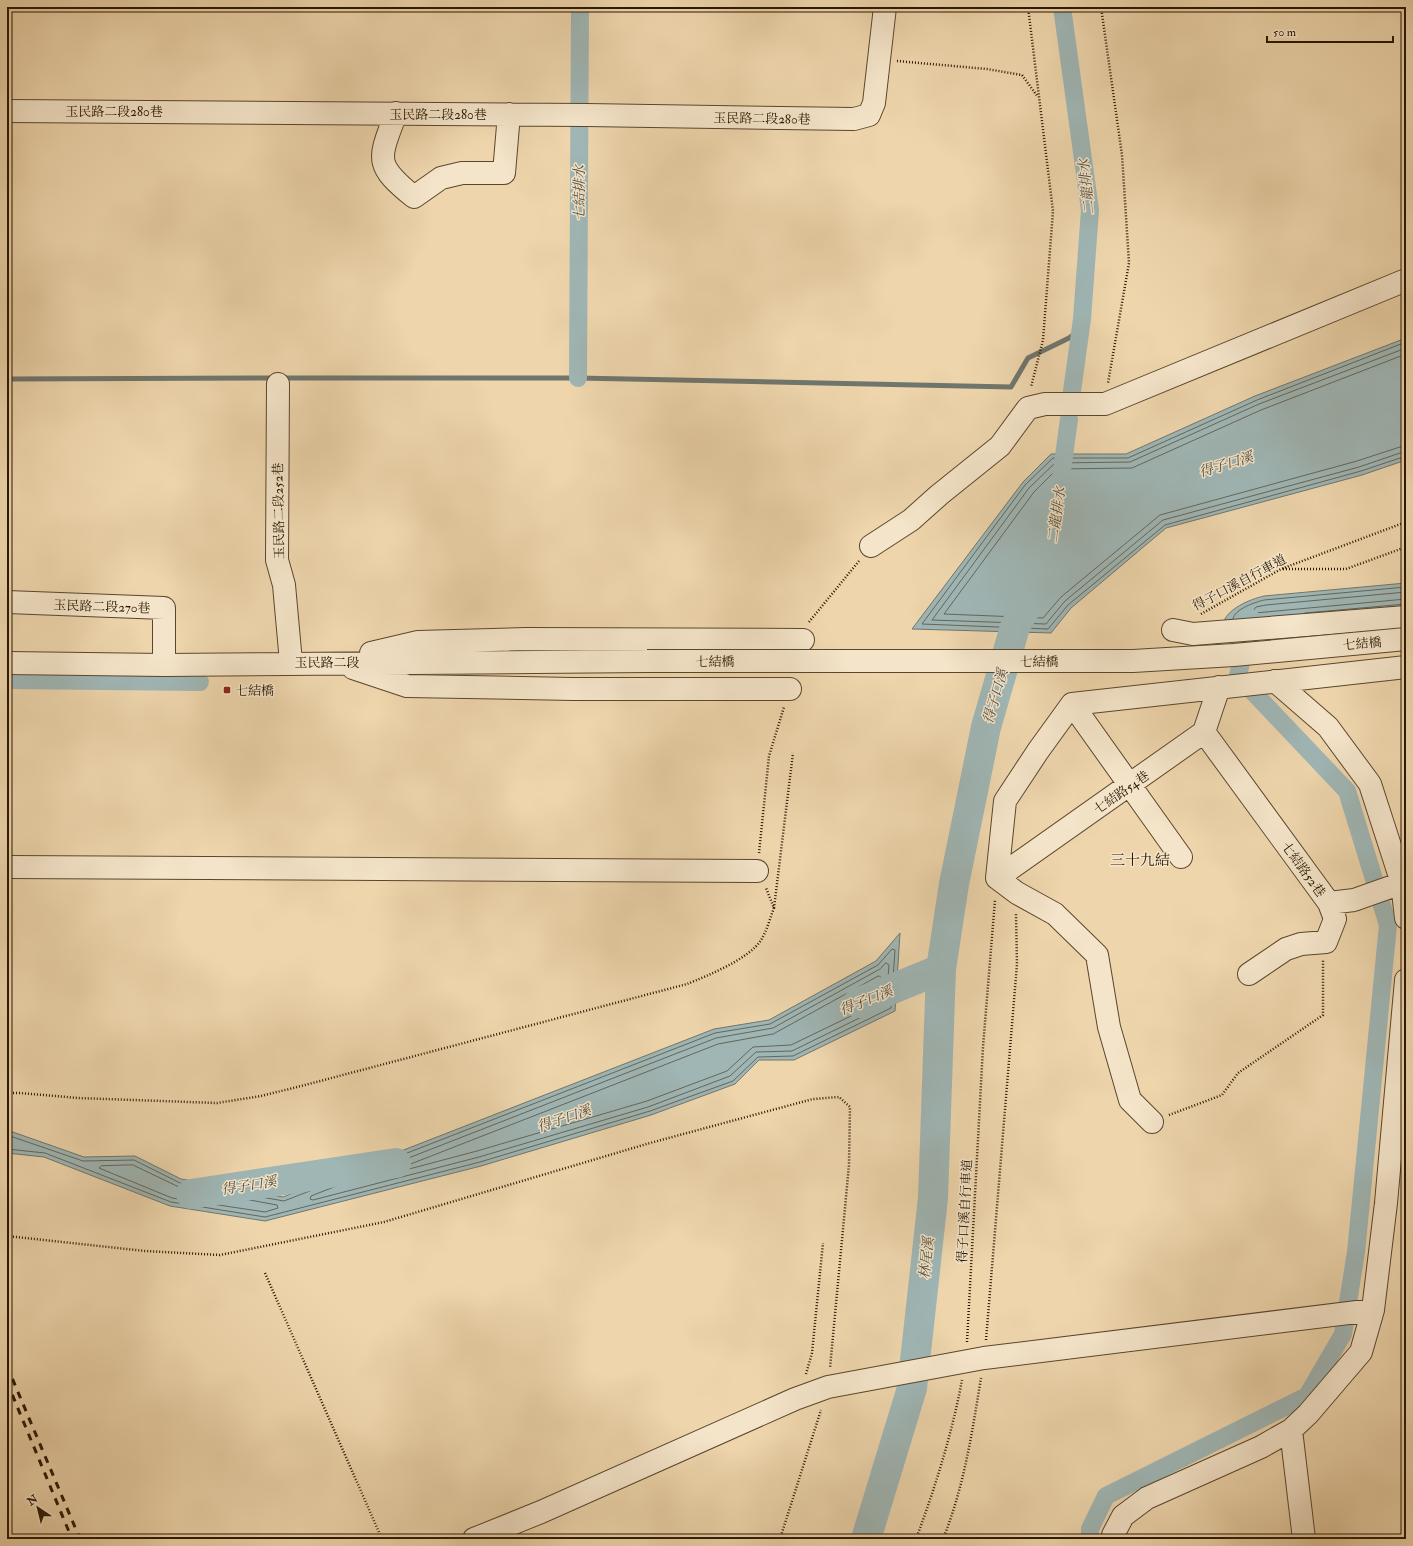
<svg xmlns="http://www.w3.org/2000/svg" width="1413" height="1546" font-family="'IM FELL Double Pica','Noto Serif TC',serif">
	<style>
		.water { fill: #9fb6b5; stroke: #6f766d }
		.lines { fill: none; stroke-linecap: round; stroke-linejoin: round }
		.shore { stroke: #64665b; stroke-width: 1 }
		.stream { stroke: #6f766d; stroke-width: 5 }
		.canal { stroke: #9fb6b5; stroke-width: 18 }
		.river { stroke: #9fb6b5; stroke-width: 30 }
		.minor-casing { stroke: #5a462c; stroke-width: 24 }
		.path { stroke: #281701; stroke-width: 2.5; stroke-dasharray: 1 2; stroke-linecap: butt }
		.minor { stroke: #f4e4c9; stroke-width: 22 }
		.rail { stroke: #281701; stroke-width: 3; stroke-dasharray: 7 7; stroke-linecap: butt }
		.minor-bridge-casing { stroke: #5a462c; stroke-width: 24; stroke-linecap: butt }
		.minor-bridge { stroke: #f4e4c9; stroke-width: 22 }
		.poi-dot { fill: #8f2418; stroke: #f4e4c9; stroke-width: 1.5 }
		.labels { text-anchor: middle; stroke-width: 3; stroke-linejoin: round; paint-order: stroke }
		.street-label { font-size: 13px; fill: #281701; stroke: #f4e4c9 }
		.poi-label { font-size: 13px; fill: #281701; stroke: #f4e4c9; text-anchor: start }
		.water-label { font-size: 14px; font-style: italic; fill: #524f40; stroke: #f4e4c9 }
		.quarter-label { font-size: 15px; fill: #281701; stroke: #f4e4c9 }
	</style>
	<rect width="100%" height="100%" fill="#eed5ac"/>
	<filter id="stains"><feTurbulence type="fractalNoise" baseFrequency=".005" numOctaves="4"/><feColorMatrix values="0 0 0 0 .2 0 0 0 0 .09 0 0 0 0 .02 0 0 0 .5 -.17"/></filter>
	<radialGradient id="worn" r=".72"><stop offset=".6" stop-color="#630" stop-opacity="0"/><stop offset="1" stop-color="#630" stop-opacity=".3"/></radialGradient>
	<path class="water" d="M1406,338V460L1362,475L1166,528L1071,608L1051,633L912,629L1023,482L1051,454H1126L1255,396Z
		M1406,583V608L1223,625C1225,609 1251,599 1264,596Z
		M900,933L895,1011L794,1060H759L735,1084L651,1115L481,1166L265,1221L170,1206L44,1157L7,1153V1130L84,1157L135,1156L181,1179L283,1197L714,1029L769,1020L876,961Z"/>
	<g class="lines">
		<path class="shore" d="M1406,342L1257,400L1128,458H1053L1025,485L922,624L1048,629L1068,605L1165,525L1361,471L1406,456
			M1406,348L1259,404L1130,462L1055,463L1029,488L932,620L1046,624L1065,601L1163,520L1359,467L1406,451
			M1406,354L1261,410L1132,468L1057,469L1034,492L944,614L1043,618L1061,597L1160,515L1357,461L1406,445
			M1406,592L1266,605L1256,607L1253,611L1255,613L1406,599
			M1305,613L1406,604
			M1233,619C1234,609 1256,602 1264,600L1406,587
			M886,963L889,965L886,1005L792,1051L756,1052L730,1076L648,1107L479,1157L313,1200L310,1199L311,1196L716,1038L773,1028L880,969Z
			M879,976L882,978L880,1002L791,1045L753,1047L727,1071L647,1101L477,1151L409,1169L407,1167L408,1165L718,1044L773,1034Z
			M7,1135L83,1161L134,1160L180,1183L284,1201L715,1033L770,1024L878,965L892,949L895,950L891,1008L793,1056L758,1057L733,1081L650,1111L480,1162L265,1217L171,1202L45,1153L7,1149
			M133,1165L179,1187L277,1205L278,1208L265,1212L172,1198L99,1168L101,1166Z"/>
		<path class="stream" d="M282,378H578L1011,387L1028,358L1069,338L1080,330
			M7,379L274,378"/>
		<path class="canal" d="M1062,7L1090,210L1082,319L1072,391
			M578,378L580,7
			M1061,478L1069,419
			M7,680L200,682
			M1090,1539V1529L1106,1496L1307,1396L1343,1334L1356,1252L1388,925L1347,791L1238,676L1251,618"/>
		<path class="river" d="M858,1003L941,969
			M191,1194L396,1163
			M866,1539L912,1388L933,1198L941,969L954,884L986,727L1015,627L1032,596"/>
		<defs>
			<path id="minor" d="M7,111L586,115L854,119L869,115L874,103L885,7
				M396,113C379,159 373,164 414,197L441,178L462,173H504L509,114
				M278,384L277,560L284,585L291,662
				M871,546L911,520L939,495L1000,446L1028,408L1045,404H1105L1406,280
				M7,602L164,608V665
				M1173,630L1193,634L1406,617
				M371,653L418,642L526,639L803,640
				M7,663L164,665L647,661
				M353,668L407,686L573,689H790
				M1275,681L1328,727L1370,784L1402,883L1406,918
				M1072,704L1181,857
				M1204,732L1329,903L1335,919L1326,942L1301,944L1286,949L1249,974
				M7,867L757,871
				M997,878L1005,801L1038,751L1072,704L1406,667
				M997,878L1017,893L1055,914L1097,955L1109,1027L1130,1100L1152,1122
				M997,878L1204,732L1219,687
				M1329,903L1354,900L1402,883
				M474,1539L541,1512L795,1399L828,1387L984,1358L1373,1310
				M1113,1539V1535L1123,1516L1147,1498L1261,1447L1291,1430
				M1304,1539L1291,1430L1308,1414L1361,1352L1373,1310L1386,1203L1406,980"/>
		</defs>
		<use href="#minor" class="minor-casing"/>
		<path class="path" d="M1028,7L1053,211L1043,340L1031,387
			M1101,7L1122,155L1129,263L1108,383
			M897,61L987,69L1022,75L1038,97
			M1283,569H1346L1406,547
			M1201,614L1281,569L1406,522
			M809,622L859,561
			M759,853L769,756L784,707
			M774,908L793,753
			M7,1093H20L78,1098L217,1103L261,1096L305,1085L687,984C707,976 749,959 761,940C767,931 770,918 774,908L766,888
			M1169,1115L1222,1095L1238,1073L1323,1015V960
			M7,1236L145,1251L220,1255L384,1222L650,1143L813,1099L839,1097L850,1107L849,1165L830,1368
			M265,1273L382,1539
			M986,1340L1017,964L1016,914
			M967,1342L983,1047L995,900
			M806,1374L812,1353L823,1243
			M780,1539L821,1410
			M916,1539C935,1488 952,1434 962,1380
			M943,1539C964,1487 972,1433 981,1378"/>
		<use href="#minor" class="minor"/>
		<path class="rail" d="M7,1366L80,1539
			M7,1382L72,1539"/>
		<defs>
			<path id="minor-bridge" d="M647,661H1133L1234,655L1406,639"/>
		</defs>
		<use href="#minor-bridge" class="minor-bridge-casing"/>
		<use href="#minor-bridge" class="minor-bridge"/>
	</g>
	<rect class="poi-dot" x="223" y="686" width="8" height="8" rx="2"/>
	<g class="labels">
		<g class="street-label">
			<text x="114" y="116">玉民路二段280巷</text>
			<text x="438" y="119">玉民路二段280巷</text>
			<text transform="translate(762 118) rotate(1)" y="5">玉民路二段280巷</text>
			<text transform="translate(278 511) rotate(-91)" y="5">玉民路二段252巷</text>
			<text transform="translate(1239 582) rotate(-28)" y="5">得子口溪自行車道</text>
			<text transform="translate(102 606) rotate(2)" y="5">玉民路二段270巷</text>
			<text transform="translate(1362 643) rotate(-5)" y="5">七結橋</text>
			<text x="715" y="666">七結橋</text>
			<text x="1039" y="666">七結橋</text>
			<text x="327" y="667">玉民路二段</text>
			<text transform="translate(1121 792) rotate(-35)" y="5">七結路54巷</text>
			<text transform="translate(1304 869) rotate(54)" y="5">七結路52巷</text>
			<text transform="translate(964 1211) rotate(-87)" y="5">得子口溪自行車道</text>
		</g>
		<g class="poi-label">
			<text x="235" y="695">七結橋</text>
		</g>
		<g class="water-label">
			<text transform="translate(1086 187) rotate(-96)" y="5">二龍排水</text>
			<text transform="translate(579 193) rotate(-90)" y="5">七結排水</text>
			<text transform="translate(1226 464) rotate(-17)" y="5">得子口溪</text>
			<text transform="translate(1056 515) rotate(-82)" y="5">二龍排水</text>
			<text transform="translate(995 696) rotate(-74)" y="5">得子口溪</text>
			<text transform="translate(866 1000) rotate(-22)" y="5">得子口溪</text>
			<text transform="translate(564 1118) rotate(-19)" y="5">得子口溪</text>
			<text transform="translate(249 1185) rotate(-9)" y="5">得子口溪</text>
			<text transform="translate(926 1258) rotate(-84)" y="5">林尾溪</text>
		</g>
		<g class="quarter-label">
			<text x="1140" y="865">三十九結</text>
		</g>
	</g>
	<rect width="1413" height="1546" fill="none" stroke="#eed5ac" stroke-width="24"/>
	<rect x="8" y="8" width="1397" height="1530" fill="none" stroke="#281701" stroke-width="2"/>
	<rect x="12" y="12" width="1389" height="1522" fill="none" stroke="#281701"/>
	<g transform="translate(38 1508) rotate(325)" stroke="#f4e4c9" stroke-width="3" paint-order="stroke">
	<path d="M0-3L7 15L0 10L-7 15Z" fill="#281701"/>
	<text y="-6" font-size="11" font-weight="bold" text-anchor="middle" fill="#281701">N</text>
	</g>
	<path d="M1267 36v6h126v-6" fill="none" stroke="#281701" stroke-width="2"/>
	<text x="1273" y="36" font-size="12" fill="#281701" stroke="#f4e4c9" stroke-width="3" paint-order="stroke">50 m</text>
	<rect width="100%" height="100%" filter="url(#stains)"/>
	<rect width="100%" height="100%" fill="url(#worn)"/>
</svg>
